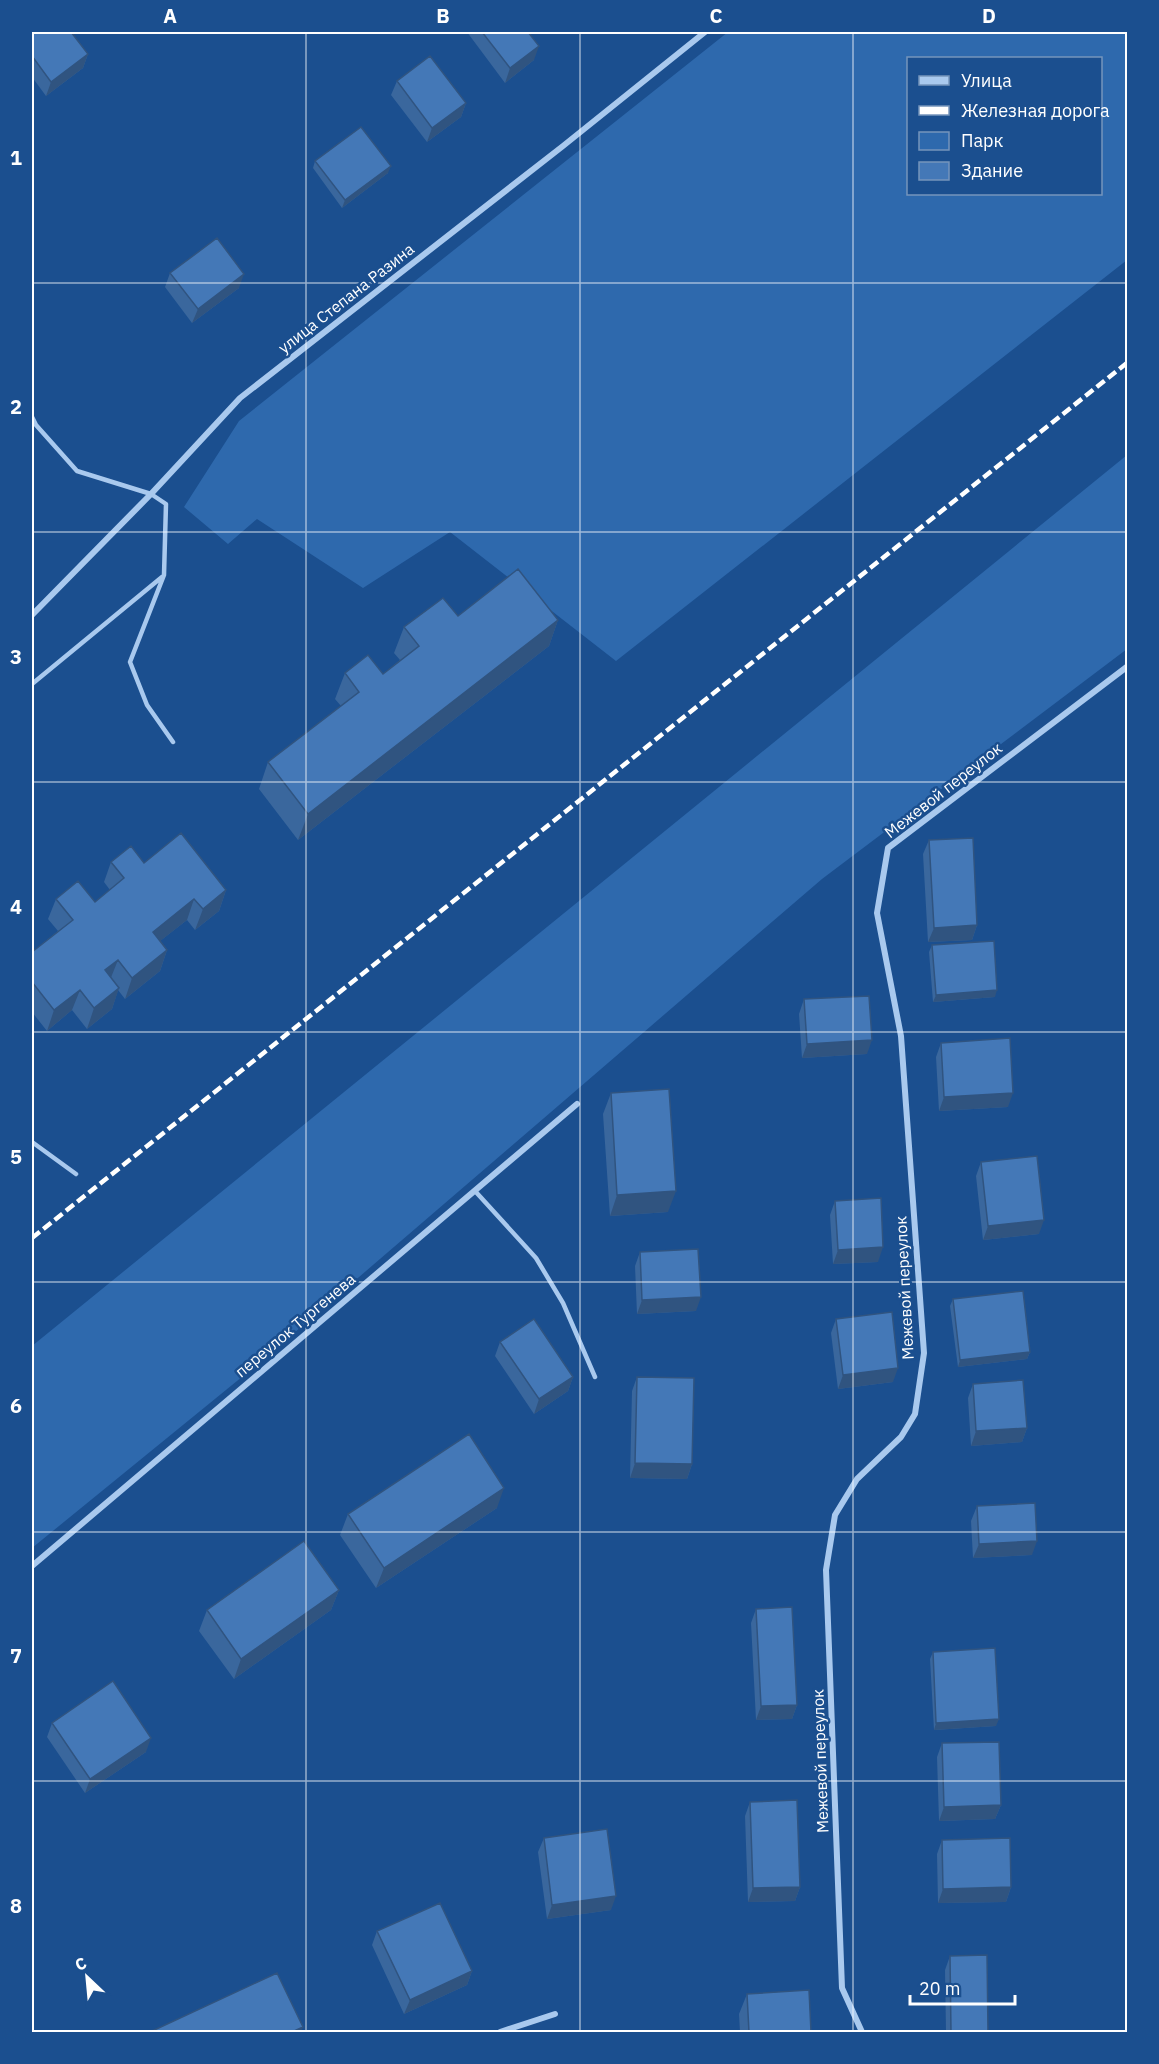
<svg xmlns="http://www.w3.org/2000/svg" width="1159" height="2064" font-family="'IBM Plex Sans',sans-serif">
	<style>
		.green { fill: #2e69ad; fill-rule: evenodd }
		.lines { fill: none; stroke-linecap: round; stroke-linejoin: round }
		.lane { stroke: #a9c9ee; stroke-width: 4.5 }
		.street { stroke: #a9c9ee; stroke-width: 6 }
		.rail { stroke: #fff; stroke-width: 4.5; stroke-dasharray: 10 4.5; stroke-linecap: butt }
		.wall { fill: #3a679d }
		.shaded-wall { fill: #305480 }
		.building { fill: #4478b7; stroke: #305480; stroke-width: 1.5 }
		.grid { fill: none; stroke: #fff; stroke-width: 1.5; stroke-opacity: 0.55 }
		.labels { text-anchor: middle; stroke-width: 5; stroke-linejoin: round; paint-order: stroke }
		.street-label { font-size: 16px; fill: #fff; stroke: #1b4f8f }
		.neatline { fill: none; stroke: #fff; stroke-width: 2 }
		.grid-label { font-size: 20px; text-anchor: middle; font-weight: bold; fill: #fff }
	</style>
	<rect width="100%" height="100%" fill="#1b4f8f"/>
	<path class="green" d="M728,32H1127V260L616,661L450,532L363,588L257,519L228,544L184,507L239,421ZM908,58H1100V194H908Z
		M1127,455V649L822,879L259,1363L32,1548V1346Z"/>
	<g class="lines">
		<path class="lane" d="M32,417L36,425L77,471L151,494L166,504L164,575L130,662L147,705L173,742
			M32,684L162,577
			M32,1142L76,1174
			M475,1191L536,1258L563,1303L595,1377"/>
		<path class="street" d="M32,615L151,494L240,398L563,146L705,32
			M32,1566L577,1104
			M500,2032L555,2014
			M862,2032L842,1988L826,1570L835,1515L857,1479L901,1437L915,1414L924,1353L901,1036L877,913L888,848L1128,666"/>
		<path class="rail" d="M32,1238L1128,362"/>
	</g>
	<path class="wall" d="M32,32L88,54L83,68L46,96L32,77Z
		M467,32H528L534,60L505,83Z
		M397,81L466,103L461,117L427,142L391,95Z
		M315,161L388,173L342,208L313,168Z
		M170,273L239,288L192,323L165,287Z
		M458,616L558,620L549,646L298,840L259,789L268,762L341,706L335,699L345,673L383,674L400,660L394,653L404,627Z
		M929,840L977,925L972,940L928,942L923,854Z
		M111,862L144,863L226,890L219,911L195,930L187,920L160,941L167,950L160,971L125,999L118,990L112,1009L87,1029L72,1010L47,1031L32,1012V952L58,931L48,919L56,899L95,902L110,890L104,882Z
		M932,945L995,997L933,1002L929,952Z
		M804,999L867,1054L802,1058L799,1014Z
		M941,1043L1008,1107L939,1111L936,1057Z
		M611,1093L668,1212L610,1216L603,1114Z
		M981,1162L1039,1234L983,1240L976,1176Z
		M835,1201L878,1262L833,1264L830,1215Z
		M640,1252L696,1311L637,1314L635,1266Z
		M953,1299L1030,1352L1027,1359L958,1367L950,1306Z
		M836,1319L893,1382L838,1389L831,1333Z
		M500,1342L573,1377L568,1391L534,1414L495,1356Z
		M637,1377L692,1464L687,1479L630,1478L632,1391Z
		M973,1384L1027,1428L1022,1442L971,1446L968,1398Z
		M977,1506L1032,1555L973,1558L971,1521Z
		M497,1508L376,1588L340,1535L348,1514Z
		M339,1590L331,1610L234,1679L199,1631L207,1610Z
		M756,1609L797,1705L792,1719L756,1720L751,1623Z
		M933,1652L996,1726L934,1730L930,1659Z
		M52,1723L146,1752L85,1793L47,1737Z
		M942,1743L1001,1805L995,1819L939,1821L937,1757Z
		M750,1802L800,1887L795,1901L748,1902L745,1816Z
		M544,1838L611,1910L547,1919L538,1852Z
		M942,1840L1011,1887L1006,1902L938,1903L937,1854Z
		M377,1931L472,1971L467,1985L404,2014L372,1945Z
		M950,1956L988,2032H946L945,1970Z
		M747,1994L811,2032H740L739,2014Z"/>
	<path class="shaded-wall" d="M539,46L534,60L505,83L510,68Z
		M88,54L83,68L46,96L51,82Z
		M466,103L461,117L427,142L432,128Z
		M391,166L388,173L342,208L345,200Z
		M244,274L239,288L192,323L198,309Z
		M558,620L549,646L298,840L308,814Z
		M226,890L219,911L195,930L203,909Z
		M194,899L187,920L145,953L153,932Z
		M977,925L972,940L928,942L934,928Z
		M167,950L160,971L125,999L132,978Z
		M118,960L110,980L105,970Z
		M119,988L112,1009L87,1029L94,1008Z
		M80,990L72,1010L47,1031L54,1010Z
		M997,990L995,997L933,1002L936,995Z
		M872,1040L867,1054L802,1058L807,1044Z
		M1013,1093L1008,1107L939,1111L944,1097Z
		M676,1191L668,1212L610,1216L617,1195Z
		M1044,1220L1039,1234L983,1240L988,1226Z
		M883,1247L878,1262L833,1264L838,1250Z
		M701,1297L696,1311L637,1314L642,1300Z
		M1030,1352L1027,1359L958,1367L960,1360Z
		M898,1368L893,1382L838,1389L843,1375Z
		M573,1377L568,1391L534,1414L539,1399Z
		M1027,1428L1022,1442L971,1446L976,1431Z
		M635,1463L692,1464L687,1479L630,1478Z
		M504,1488L497,1508L376,1588L384,1568Z
		M1037,1541L1032,1555L973,1558L979,1544Z
		M339,1590L331,1610L234,1679L241,1659Z
		M797,1705L792,1719L756,1720L761,1706Z
		M999,1719L996,1726L934,1730L936,1723Z
		M151,1738L146,1752L85,1793L90,1779Z
		M1001,1805L995,1819L939,1821L944,1807Z
		M800,1887L795,1901L748,1902L753,1888Z
		M1011,1887L1006,1902L938,1903L943,1889Z
		M616,1896L611,1910L547,1919L552,1905Z
		M472,1971L467,1985L404,2014L410,2000Z
		M303,2027L301,2032H292Z"/>
	<path class="building" d="M32,32H71L88,54L51,82L32,56Z
		M482,32H528L539,46L510,68Z
		M430,56L466,103L432,128L397,81Z
		M361,127L391,166L345,200L315,161Z
		M217,238L244,274L198,309L170,273Z
		M518,569L558,620L308,814L268,762L359,692L345,673L368,655L383,674L419,646L404,627L443,598L458,616Z
		M181,833L226,890L203,909L194,899L153,932L167,950L132,978L118,960L105,970L119,988L94,1008L80,990L54,1010L32,982V952L73,920L56,899L78,881L95,902L124,878L111,862L131,846L144,863Z
		M973,838L977,925L934,928L929,840Z
		M994,941L997,990L936,995L932,945Z
		M869,996L872,1040L807,1044L804,999Z
		M1010,1038L1013,1093L944,1097L941,1043Z
		M669,1089L676,1191L617,1195L611,1093Z
		M1037,1156L1044,1220L988,1226L981,1162Z
		M881,1198L883,1247L838,1250L835,1201Z
		M698,1249L701,1297L642,1300L640,1252Z
		M1023,1291L1030,1352L960,1360L953,1299Z
		M892,1312L898,1368L843,1375L836,1319Z
		M534,1319L573,1377L539,1399L500,1342Z
		M637,1377L694,1378L692,1464L635,1463Z
		M1023,1380L1027,1428L976,1431L973,1384Z
		M469,1434L504,1488L384,1568L348,1514Z
		M1035,1503L1037,1541L979,1544L977,1506Z
		M304,1541L339,1590L241,1659L207,1610Z
		M792,1607L797,1705L761,1706L756,1609Z
		M995,1648L999,1719L936,1723L933,1652Z
		M113,1681L151,1738L90,1779L52,1723Z
		M999,1742L1001,1805L944,1807L942,1743Z
		M797,1800L800,1887L753,1888L750,1802Z
		M607,1829L616,1896L552,1905L544,1838Z
		M1010,1838L1011,1887L943,1889L942,1840Z
		M440,1903L472,1971L410,2000L377,1931Z
		M987,1955L988,2032H951L950,1956Z
		M277,1973L303,2027L292,2032H150Z
		M809,1990L811,2032H749L747,1994Z"/>
	<path class="grid" d="M306,32V2032M580,32V2032M853,32V2032M32,283H1128M32,532H1128M32,782H1128M32,1032H1128M32,1282H1128M32,1532H1128M32,1781H1128"/>
	<g class="labels">
		<g class="street-label">
			<text transform="translate(346 298) rotate(-38)" y="6">улица Степана Разина</text>
			<text transform="translate(943 790) rotate(-38)" y="6">Межевой переулок</text>
			<text transform="translate(904 1288) rotate(-93)" y="6">Межевой переулок</text>
			<text transform="translate(295 1325) rotate(-40)" y="6">переулок Тургенева</text>
			<text transform="translate(820 1761) rotate(-92)" y="6">Межевой переулок</text>
		</g>
	</g>
	<rect width="1159" height="2064" fill="none" stroke="#1b4f8f" stroke-width="66"/>
	<rect x="907" y="57" width="195" height="138" fill="#1b4f8f" stroke="#7695bc" stroke-width="1.5"/>
	<rect x="919" y="76" width="30" height="9" fill="#a9c9ee" stroke="#7695bc" stroke-width="1.5"/>
	<text x="961" y="87" font-size="18" fill="#ffffff">Улица</text>
	<rect x="919" y="106" width="30" height="9" fill="#ffffff" stroke="#7695bc" stroke-width="1.5"/>
	<text x="961" y="117" font-size="18" fill="#ffffff">Железная дорога</text>
	<rect x="919" y="132" width="30" height="18" fill="#2e69ad" stroke="#7695bc" stroke-width="1.5"/>
	<text x="961" y="147" font-size="18" fill="#ffffff">Парк</text>
	<rect x="919" y="162" width="30" height="18" fill="#4478b7" stroke="#7695bc" stroke-width="1.5"/>
	<text x="961" y="177" font-size="18" fill="#ffffff">Здание</text>
	<g transform="translate(87 1977) rotate(334)" stroke="#1b4f8f" stroke-width="4.5" paint-order="stroke">
	<path d="M0-4.5L10 22L0 15L-10 22Z" fill="#ffffff"/>
	<text y="-9" font-size="16" font-weight="bold" text-anchor="middle" fill="#ffffff">С</text>
	</g>
	<path d="M910 1995v9h105v-9" fill="none" stroke="#ffffff" stroke-width="3"/>
	<text x="919" y="1995" font-size="18" fill="#ffffff" stroke="#1b4f8f" stroke-width="4.5" paint-order="stroke">20 m</text>
	<rect x="33" y="33" width="1093" height="1998" class="neatline"/>
	<g class="grid-label">
		<text x="170" y="23">A</text>
		<text x="443" y="23">B</text>
		<text x="716" y="23">C</text>
		<text x="989" y="23">D</text>
		<text x="16" y="165">1</text>
		<text x="16" y="414">2</text>
		<text x="16" y="664">3</text>
		<text x="16" y="914">4</text>
		<text x="16" y="1164">5</text>
		<text x="16" y="1413">6</text>
		<text x="16" y="1663">7</text>
		<text x="16" y="1913">8</text>
	</g>
</svg>
